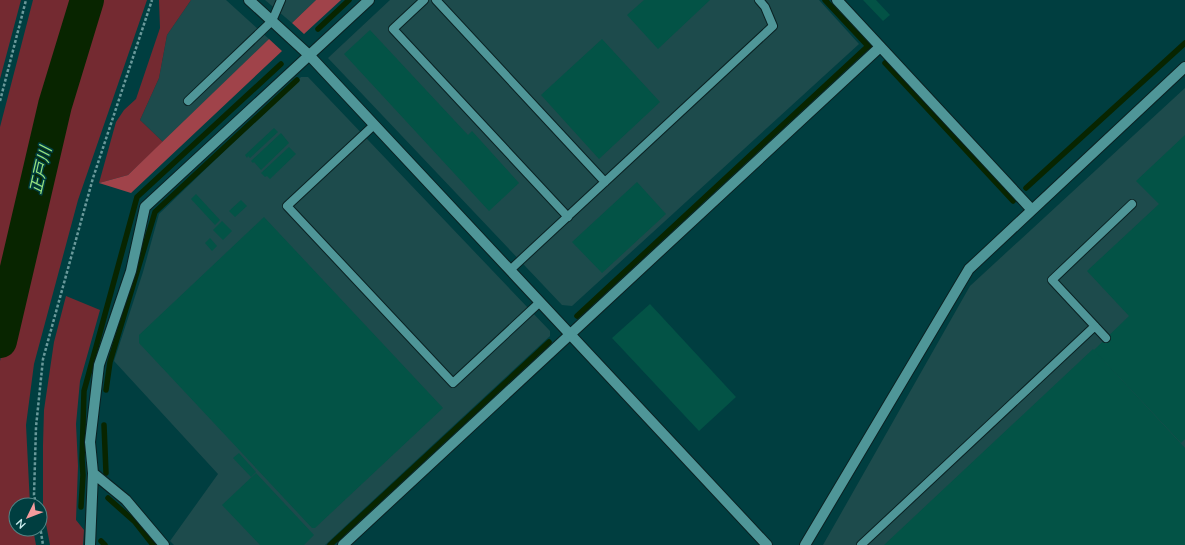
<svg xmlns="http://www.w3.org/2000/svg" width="1185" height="545" font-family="Mulish,'Noto Sans JP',sans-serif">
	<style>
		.built { fill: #1d4b4c }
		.green { fill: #742a31 }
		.forest { fill: #a0434a }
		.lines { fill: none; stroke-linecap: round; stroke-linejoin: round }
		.stream { stroke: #082500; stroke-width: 5.5 }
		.river { stroke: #082500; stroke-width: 34 }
		.building { fill: #035346 }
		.service-casing { stroke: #0a2122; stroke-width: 10 }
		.minor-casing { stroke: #0a2122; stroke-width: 12 }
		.tertiary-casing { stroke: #0a2122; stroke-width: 12 }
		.path { stroke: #69999a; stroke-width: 2.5; stroke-dasharray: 3 2; stroke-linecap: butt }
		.service { stroke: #4f9698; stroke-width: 8 }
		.minor { stroke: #4f9698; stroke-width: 10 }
		.tertiary { stroke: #4f9698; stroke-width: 10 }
		.labels { text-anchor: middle; stroke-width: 3; stroke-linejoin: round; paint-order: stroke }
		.water-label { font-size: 16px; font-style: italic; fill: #98e37e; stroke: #003e40 }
	</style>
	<rect width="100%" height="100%" fill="#003e40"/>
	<path class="built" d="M191,0H226L269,39L163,142L140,120L159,78L167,35Z
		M265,0H316L292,23Z
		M390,0H819L859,44L572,306L562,305L328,58Z
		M301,77H308L550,331V336L325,545H174L170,541L218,474L114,361L143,272L159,214Z
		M1185,88V545H823L970,286Z"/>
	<path class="green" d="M0,0H21L0,79Z
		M33,0H78L47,105L5,288L0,305V127Z
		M91,0H147L78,200L34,364L26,425L30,505H16V529H33L36,545H0V361L51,152Z
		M159,0H191L167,35L159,78L140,120L163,142L128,175L99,183L116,122L124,110L136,99L160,28Z
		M66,296L100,310L80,381L76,424L78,466L76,520L84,530L83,545H50L43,508V445L44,410L54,342Z"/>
	<path class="forest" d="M316,0H341L304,34L292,23Z
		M269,39L282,51L131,193L99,183L128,175Z"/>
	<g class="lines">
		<path class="stream" d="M825,0L869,47
			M318,29L349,0
			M885,63L1013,201
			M1026,188L1185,43
			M577,316L868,46
			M106,390L110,362L155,212L297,80
			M104,425L106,473
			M108,498L135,522L153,545
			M81,507L83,475L82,459L84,391L137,197L281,64
			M101,541L105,545
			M330,545L549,342"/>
		<path class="river" d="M0,341L55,105L87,0"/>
	</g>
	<path class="building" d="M644,0H710L658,49L627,15Z
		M863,0H876L890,15L883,21Z
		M370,30L468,135L472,131L519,183L489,211L344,54Z
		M602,39L660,102L599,159L541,95Z
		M274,128L278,132L250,158L248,156L247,158L245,155Z
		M281,133L289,143L261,170L254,162L253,163L251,161Z
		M1185,135V439L1181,443L1094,350L1129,316L1087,271L1159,204L1136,181Z
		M289,147L296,154L270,179L267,176L265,177L261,173Z
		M637,182L666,214L602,273L572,242Z
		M196,194L220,220L215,225L191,199Z
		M241,200L247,206L235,217L229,211Z
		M264,217L443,408L315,528H312L139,343V335Z
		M222,221L232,231L223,240L213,230Z
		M210,238L217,246L212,251L205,243Z
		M650,304L736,397L699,431L612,338Z
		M1093,349L1185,448V545H884Z
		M239,453L256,472L251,477L233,458Z
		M256,473L314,535L304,545H260L222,505Z"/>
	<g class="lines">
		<defs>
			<path id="service" d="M424,0L393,29L568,217
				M436,0L605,182
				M188,101L272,21L281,0
				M374,125L287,206L453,383L540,302
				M510,270L773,26L765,7L759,0
				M1106,338L1052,280L1132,204
				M861,545L1095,326"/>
			<path id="minor" d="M837,0L1032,210
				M93,473L126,500L164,545
				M90,545L93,473L90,442L99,365L131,271L145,207L369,0
				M343,545L880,47
				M805,545L969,269L1185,67"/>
			<path id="tertiary" d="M249,0L309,55L767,545"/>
		</defs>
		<use href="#service" class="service-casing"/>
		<use href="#minor" class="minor-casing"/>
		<use href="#tertiary" class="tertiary-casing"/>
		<path class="path" d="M0,101L26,0
			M36,505L34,495L36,427L43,359L93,178L152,0
			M40,526L43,545"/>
		<use href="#service" class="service"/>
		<use href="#minor" class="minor"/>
		<use href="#tertiary" class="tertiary"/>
	</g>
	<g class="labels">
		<g class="water-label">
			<text transform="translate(40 170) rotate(-77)" y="6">正戸川</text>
		</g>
	</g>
	<g transform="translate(28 517) rotate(227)"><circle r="19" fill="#003e40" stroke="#528586"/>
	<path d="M0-3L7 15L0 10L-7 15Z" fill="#f59b9d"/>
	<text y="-6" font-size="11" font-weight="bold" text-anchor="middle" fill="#cdeff0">N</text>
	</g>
</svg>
